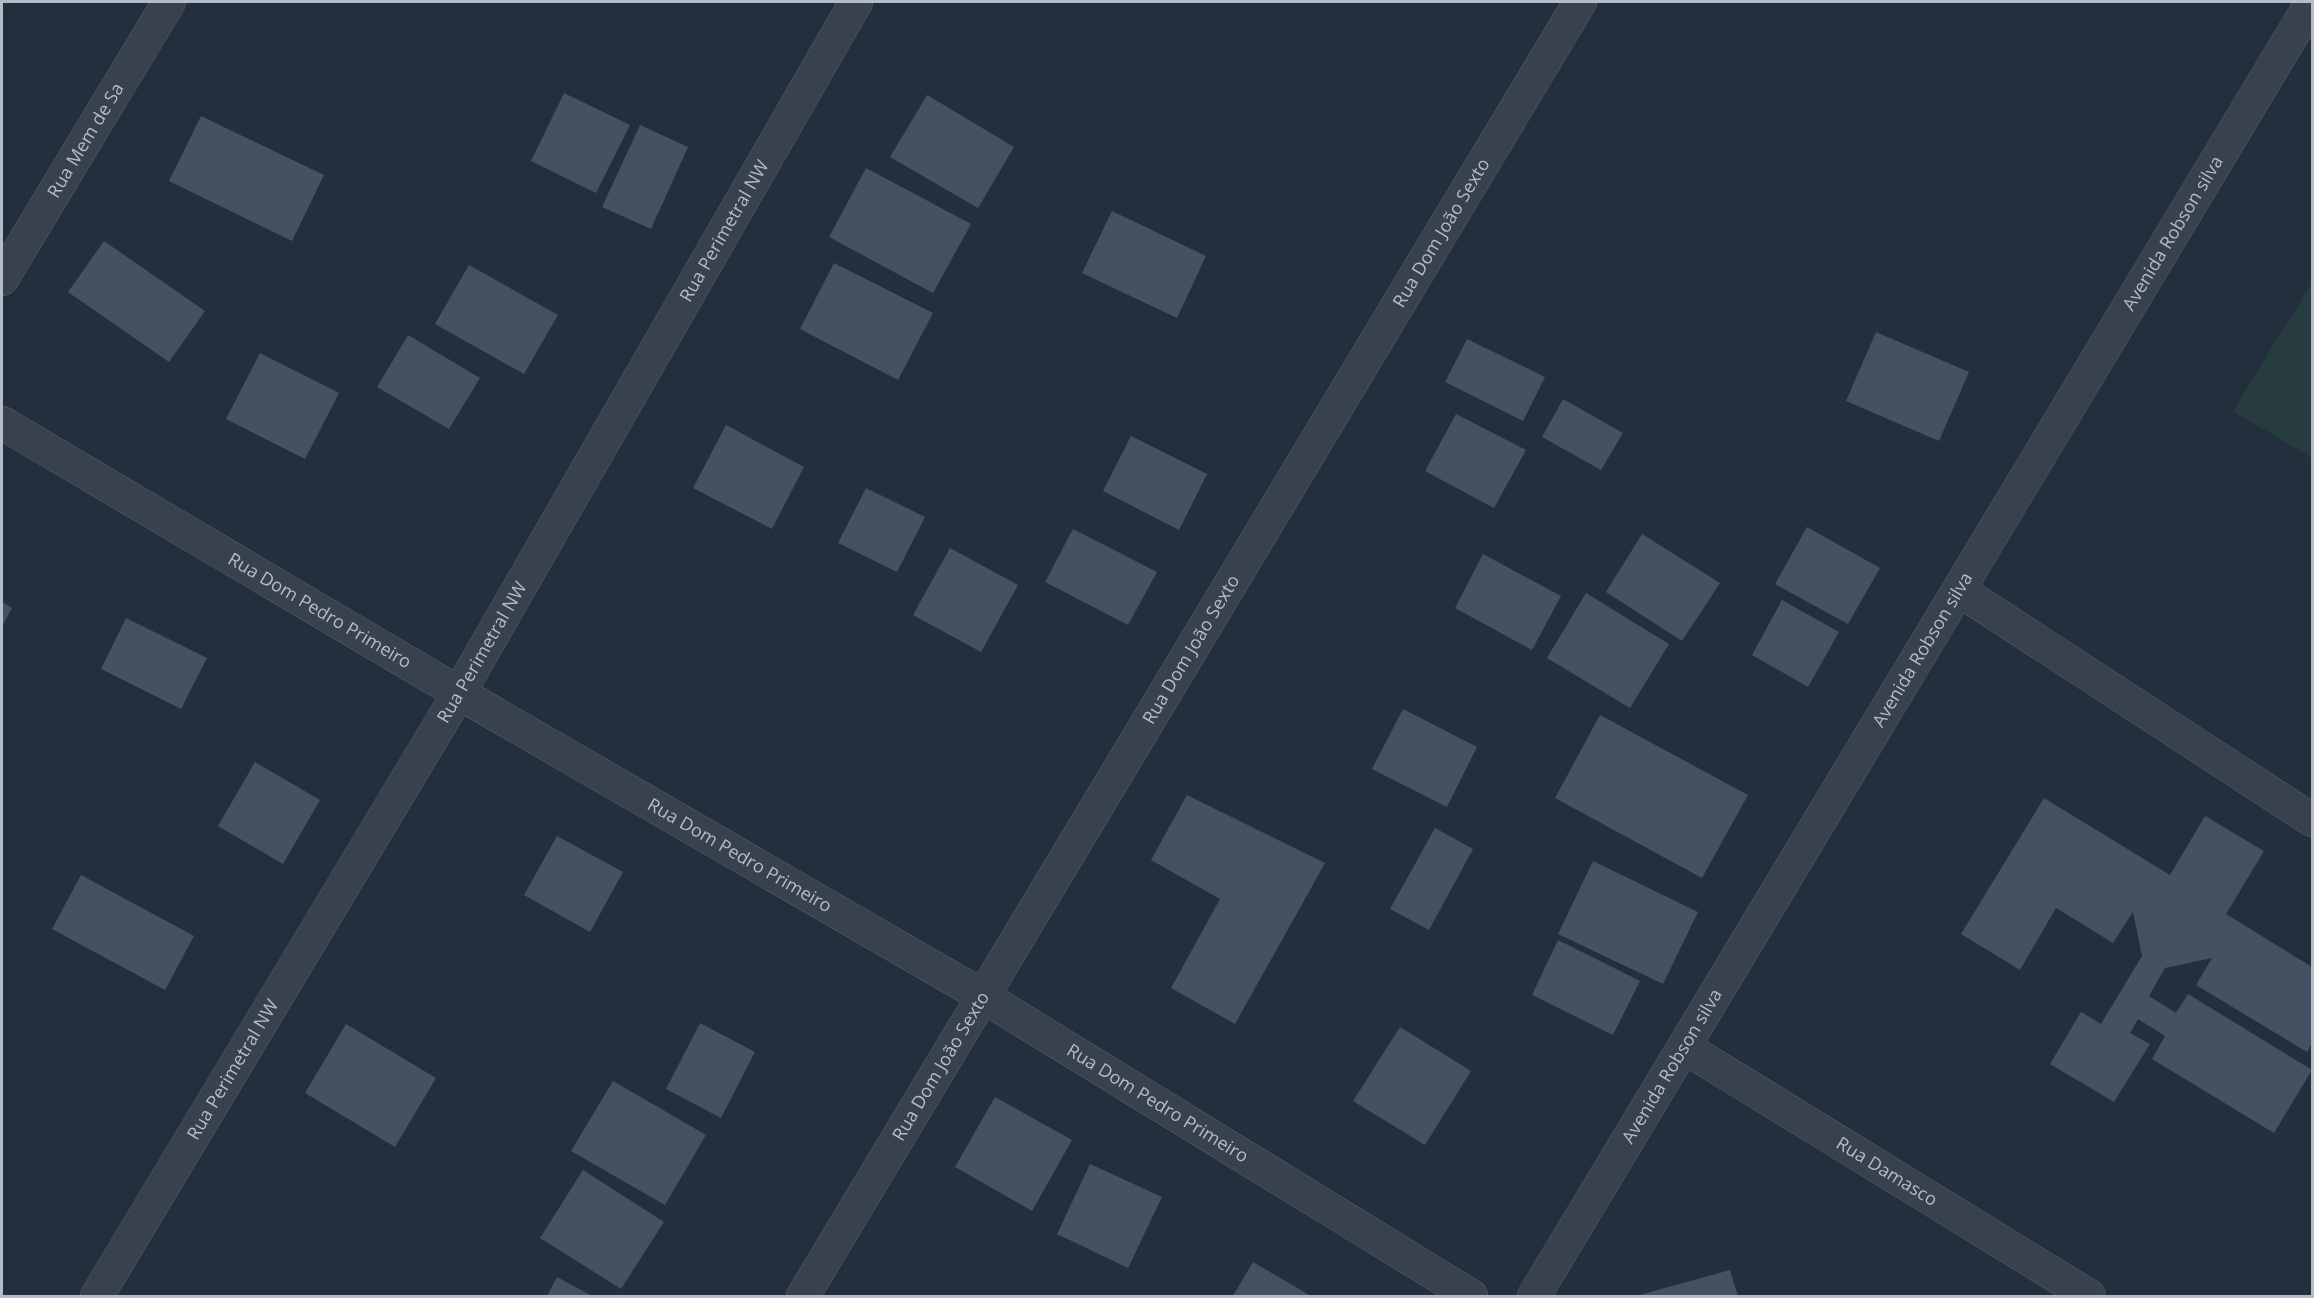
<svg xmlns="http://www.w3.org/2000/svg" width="2314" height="1298" font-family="'Open Sans',sans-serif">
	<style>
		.green { fill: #263c3f }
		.building { fill: #455162 }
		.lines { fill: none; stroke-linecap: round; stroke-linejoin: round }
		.minor-casing { stroke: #565f6c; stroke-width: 34 }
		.minor { stroke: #38414e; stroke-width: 33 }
		.labels { text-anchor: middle; stroke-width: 4.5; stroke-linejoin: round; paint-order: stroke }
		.street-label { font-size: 18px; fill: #b4bcc9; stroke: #1d2633 }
	</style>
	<rect width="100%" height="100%" fill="#242f3e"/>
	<path class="green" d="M2312,282V458L2233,411Z"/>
	<path class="building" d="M564,93L630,125L596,193L531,161Z
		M927,95L1014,147L978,208L890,157Z
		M201,116L324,175L292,241L169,181Z
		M640,125L688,147L651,229L602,207Z
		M866,168L971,224L933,293L829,237Z
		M1112,211L1206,256L1177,318L1082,273Z
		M104,241L205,311L169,362L68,292Z
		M834,263L933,313L898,380L800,329Z
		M469,265L558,315L524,374L435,324Z
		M1876,332L1969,372L1939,441L1846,401Z
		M408,335L480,378L449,429L377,387Z
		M1467,339L1545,377L1523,421L1445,382Z
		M260,353L339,393L305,459L226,419Z
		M1563,399L1623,433L1601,470L1542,437Z
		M1456,414L1526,450L1494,508L1425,471Z
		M726,425L804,467L772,529L693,488Z
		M1131,436L1207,474L1179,530L1103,491Z
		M866,488L925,517L897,572L838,543Z
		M1807,527L1880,568L1848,624L1775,584Z
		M1073,529L1157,572L1128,625L1045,582Z
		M1642,534L1720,583L1682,641L1606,592Z
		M950,548L1018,585L981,652L913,615Z
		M1483,554L1561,596L1532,650L1455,608Z
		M1586,593L1669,644L1630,708L1547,658Z
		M1782,600L1839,632L1808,687L1752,655Z
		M2,602L12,608L2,626Z
		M126,618L207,658L181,709L101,669Z
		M1403,709L1477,747L1447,807L1372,769Z
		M1600,715L1748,795L1702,878L1555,798Z
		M255,762L320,800L283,864L218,826Z
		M1187,795L1325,863L1235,1024L1171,988L1220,899L1151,860Z
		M2044,798L2170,875L2205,816L2264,851L2226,914L2312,967V1043L2307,1052L2196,985L2212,958L2165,968L2149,996L2176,1013L2188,994L2312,1070L2274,1133L2152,1059L2165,1036L2138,1019L2130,1033L2150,1044L2114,1102L2050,1064L2081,1012L2101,1024L2142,956L2133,912L2113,943L2056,908L2020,970L1961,934Z
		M1435,828L1473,849L1429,930L1390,909Z
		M557,836L623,872L590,932L524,895Z
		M1593,861L1698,912L1663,984L1558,934Z
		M81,875L194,936L165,990L52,929Z
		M1558,940L1640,981L1613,1035L1532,995Z
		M700,1023L755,1052L721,1118L666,1089Z
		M346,1024L436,1078L395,1147L305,1093Z
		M1400,1027L1471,1071L1425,1145L1353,1101Z
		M613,1081L706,1135L665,1205L571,1151Z
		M995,1097L1072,1140L1032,1211L955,1167Z
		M1090,1164L1162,1197L1128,1268L1057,1234Z
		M583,1170L664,1222L621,1289L540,1238Z
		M1253,1262L1311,1296H1233Z
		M1730,1270L1738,1296H1636Z
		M557,1277L592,1296H547Z"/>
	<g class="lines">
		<defs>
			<g id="minor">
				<path id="s1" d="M2,279L169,2"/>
				<path id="s2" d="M2,423L459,693L981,995L1471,1296"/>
				<path d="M1959,590L2312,820"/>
				<path id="s3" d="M1684,1047L2089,1296"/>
				<path id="s4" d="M97,1296L459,693L856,2"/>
				<path id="s5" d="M803,1296L1580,2"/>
				<path id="s6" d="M1534,1296L2312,2"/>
			</g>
		</defs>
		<use href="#minor" class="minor-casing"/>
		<use href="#minor" class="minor"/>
	</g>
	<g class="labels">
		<g class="street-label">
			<text dy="6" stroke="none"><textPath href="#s1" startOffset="162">Rua Mem de Sa</textPath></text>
			<text dy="6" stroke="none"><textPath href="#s4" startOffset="1236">Rua Perimetral NW</textPath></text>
			<text dy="6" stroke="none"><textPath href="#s5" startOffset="1240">Rua Dom João Sexto</textPath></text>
			<text dy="6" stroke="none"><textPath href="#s6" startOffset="1240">Avenida Robson silva</textPath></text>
			<text dy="6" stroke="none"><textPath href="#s2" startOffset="369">Rua Dom Pedro Primeiro</textPath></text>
			<text dy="6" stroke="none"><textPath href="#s5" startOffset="754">Rua Dom João Sexto</textPath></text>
			<text dy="6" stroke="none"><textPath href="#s6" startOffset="754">Avenida Robson silva</textPath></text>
			<text dy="6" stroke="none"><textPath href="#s4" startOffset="750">Rua Perimetral NW</textPath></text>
			<text dy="6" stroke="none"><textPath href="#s2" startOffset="855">Rua Dom Pedro Primeiro</textPath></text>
			<text dy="6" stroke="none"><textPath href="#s5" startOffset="268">Rua Dom João Sexto</textPath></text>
			<text dy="6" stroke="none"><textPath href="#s6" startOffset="268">Avenida Robson silva</textPath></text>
			<text dy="6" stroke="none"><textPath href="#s4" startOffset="264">Rua Perimetral NW</textPath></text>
			<text dy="6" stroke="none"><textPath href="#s2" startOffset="1341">Rua Dom Pedro Primeiro</textPath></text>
			<text dy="6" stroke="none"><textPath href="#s3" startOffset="238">Rua Damasco</textPath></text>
		</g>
	</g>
	<rect width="2314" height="1298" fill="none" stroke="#b4bcc9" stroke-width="6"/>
</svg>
